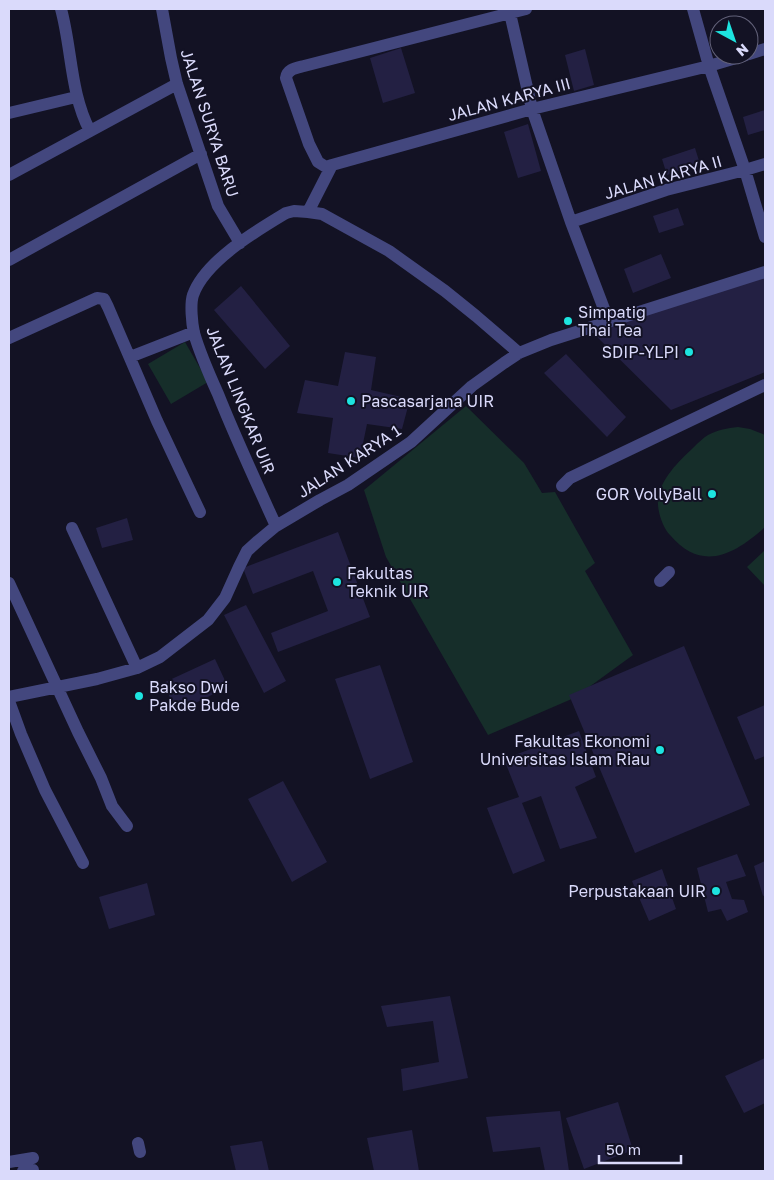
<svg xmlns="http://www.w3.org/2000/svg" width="774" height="1180" font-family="'Golos Text',sans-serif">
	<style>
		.green { fill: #162e2a }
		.building { fill: #232043 }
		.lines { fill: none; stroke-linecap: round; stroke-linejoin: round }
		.minor { stroke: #43477e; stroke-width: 12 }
		.poi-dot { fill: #1de4e0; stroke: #131224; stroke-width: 2 }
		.labels { text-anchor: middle; stroke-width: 4; stroke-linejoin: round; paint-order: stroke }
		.street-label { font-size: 16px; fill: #dadafb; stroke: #131224 }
		.poi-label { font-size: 16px; fill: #dadafb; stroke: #131224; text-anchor: start }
	</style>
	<rect width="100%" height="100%" fill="#131224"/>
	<path class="green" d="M185,342L208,382L171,404L148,364Z
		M466,406L524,463L542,493L555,492L595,563L585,571L633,655L574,698L488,735L386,557L364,490Z
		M738,427L750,429L765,435V527C735,554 702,573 670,535C663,528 657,511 658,500C660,479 679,461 694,447C698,443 703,438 708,435C718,430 727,428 738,427Z
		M765,550V586L747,567Z"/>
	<path class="building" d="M401,48L415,93L383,103L370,58Z
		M585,49L594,85L574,91L565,55Z
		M765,110V130L748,135L743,117Z
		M528,124L541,171L518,178L504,132Z
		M695,148L700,164L667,175L662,159Z
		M678,208L684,225L659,233L653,216Z
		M661,254L671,278L633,293L624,269Z
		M765,277V372L671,410L591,331Z
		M241,286L290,346L265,369L214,310Z
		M345,352L376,357L371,390L410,399L402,429L367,424L360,458L328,453L333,418L297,413L305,380L338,386Z
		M566,354L626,417L607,437L544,373Z
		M127,518L133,540L102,548L96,528Z
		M338,532L370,617L278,652L271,633L328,611L313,571L253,594L243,568Z
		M246,605L286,681L264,693L224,615Z
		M684,646L750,805L635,853L569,695Z
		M215,659L228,687L177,712L163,683Z
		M380,665L413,762L370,779L335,679Z
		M765,705V756L755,760L737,717Z
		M579,731L596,777L575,787L597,838L560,849L541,796L522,803L545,861L513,874L487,808L519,797L504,759Z
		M283,781L327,862L292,882L248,799Z
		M737,854L746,876L726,882L732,899L744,900L748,912L727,921L721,909L708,912L697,868Z
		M765,861V895L763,896L754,866Z
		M662,869L676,909L649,921L632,881Z
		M147,883L155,915L109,929L99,897Z
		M450,996L468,1078L403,1091L401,1069L439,1062L433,1021L387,1027L381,1006Z
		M765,1058V1103L744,1113L725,1076Z
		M618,1102L633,1150L584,1169L566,1118Z
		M560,1111L569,1171H545L540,1147L493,1152L486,1117Z
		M412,1130L419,1171H374L367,1138Z
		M262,1141L269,1171H236L230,1146Z"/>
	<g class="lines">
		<path class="minor" d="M61,9C72,49 70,93 90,131
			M162,9L171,58L177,84L218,206L240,243
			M509,9L532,109L571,222L609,322
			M693,9L709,66L745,170L765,237
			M749,54L765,49
			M9,113L76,97
			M332,165L326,167L318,162L309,144L286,78C287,69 296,68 304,66L526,9
			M9,175L177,84
			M308,212L332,165L532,109L709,66L746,55
			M571,222L666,190L745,170L765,164
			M9,260L201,154
			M9,338L97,298L104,299L108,307L157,421L200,512
			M130,357L194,332
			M562,486L570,478L765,385
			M276,526C256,482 236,439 218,394C209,374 200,354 194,333C192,324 190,304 193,295C205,261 256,231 286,213L294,211L308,212L322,214L389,251L445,291L476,316L519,353
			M72,528L137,668
			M660,581L669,572
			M9,583L78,732L101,778L112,806L127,826
			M9,697L97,679L137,668L160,657L208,620L225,598L239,567L247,551L258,541L276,526L320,500L348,485L411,442L472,386L504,363L519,353L551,340L765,272
			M9,701L21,734L45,790L83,863
			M138,1143L140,1152
			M9,1162L33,1158
			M23,1171L33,1170"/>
	</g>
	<g class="poi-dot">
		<circle cx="568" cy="321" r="5"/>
		<circle cx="689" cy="352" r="5"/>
		<circle cx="351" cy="401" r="5"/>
		<circle cx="712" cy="494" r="5"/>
		<circle cx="337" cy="582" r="5"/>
		<circle cx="139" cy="696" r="5"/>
		<circle cx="660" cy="750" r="5"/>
		<circle cx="716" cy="891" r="5"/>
	</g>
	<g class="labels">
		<g class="street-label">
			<text transform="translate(509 99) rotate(-15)" y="6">JALAN KARYA III</text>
			<text transform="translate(210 123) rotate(72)" y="6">JALAN SURYA BARU</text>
			<text transform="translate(663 177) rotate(-16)" y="6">JALAN KARYA II</text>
			<text transform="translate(241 400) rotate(68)" y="6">JALAN LINGKAR UIR</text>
			<text transform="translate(349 461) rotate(-33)" y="6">JALAN KARYA 1</text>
		</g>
		<g class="poi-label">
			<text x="578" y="318">Simpatig<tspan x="578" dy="18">Thai Tea</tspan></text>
			<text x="679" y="358" text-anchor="end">SDIP-YLPI</text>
			<text x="361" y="407">Pascasarjana UIR</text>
			<text x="702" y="500" text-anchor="end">GOR VollyBall</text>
			<text x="347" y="579">Fakultas<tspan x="347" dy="18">Teknik UIR</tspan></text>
			<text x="149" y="693">Bakso Dwi<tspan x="149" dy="18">Pakde Bude</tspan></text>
			<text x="650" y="747" text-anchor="end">Fakultas Ekonomi<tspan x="650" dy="18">Universitas Islam Riau</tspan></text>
			<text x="706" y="897" text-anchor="end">Perpustakaan UIR</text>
		</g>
	</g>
	<rect width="774" height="1180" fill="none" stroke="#dadafb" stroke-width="20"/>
	<g transform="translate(734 40) rotate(140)"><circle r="24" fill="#131224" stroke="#63627a"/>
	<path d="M0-4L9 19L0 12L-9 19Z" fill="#1de4e0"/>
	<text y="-8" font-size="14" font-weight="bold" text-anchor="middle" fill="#dadafb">N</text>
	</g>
	<path d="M599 1155v8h82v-8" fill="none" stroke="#dadafb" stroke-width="2.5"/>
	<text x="606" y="1155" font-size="15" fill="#dadafb" stroke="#131224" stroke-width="4" paint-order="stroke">50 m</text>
</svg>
